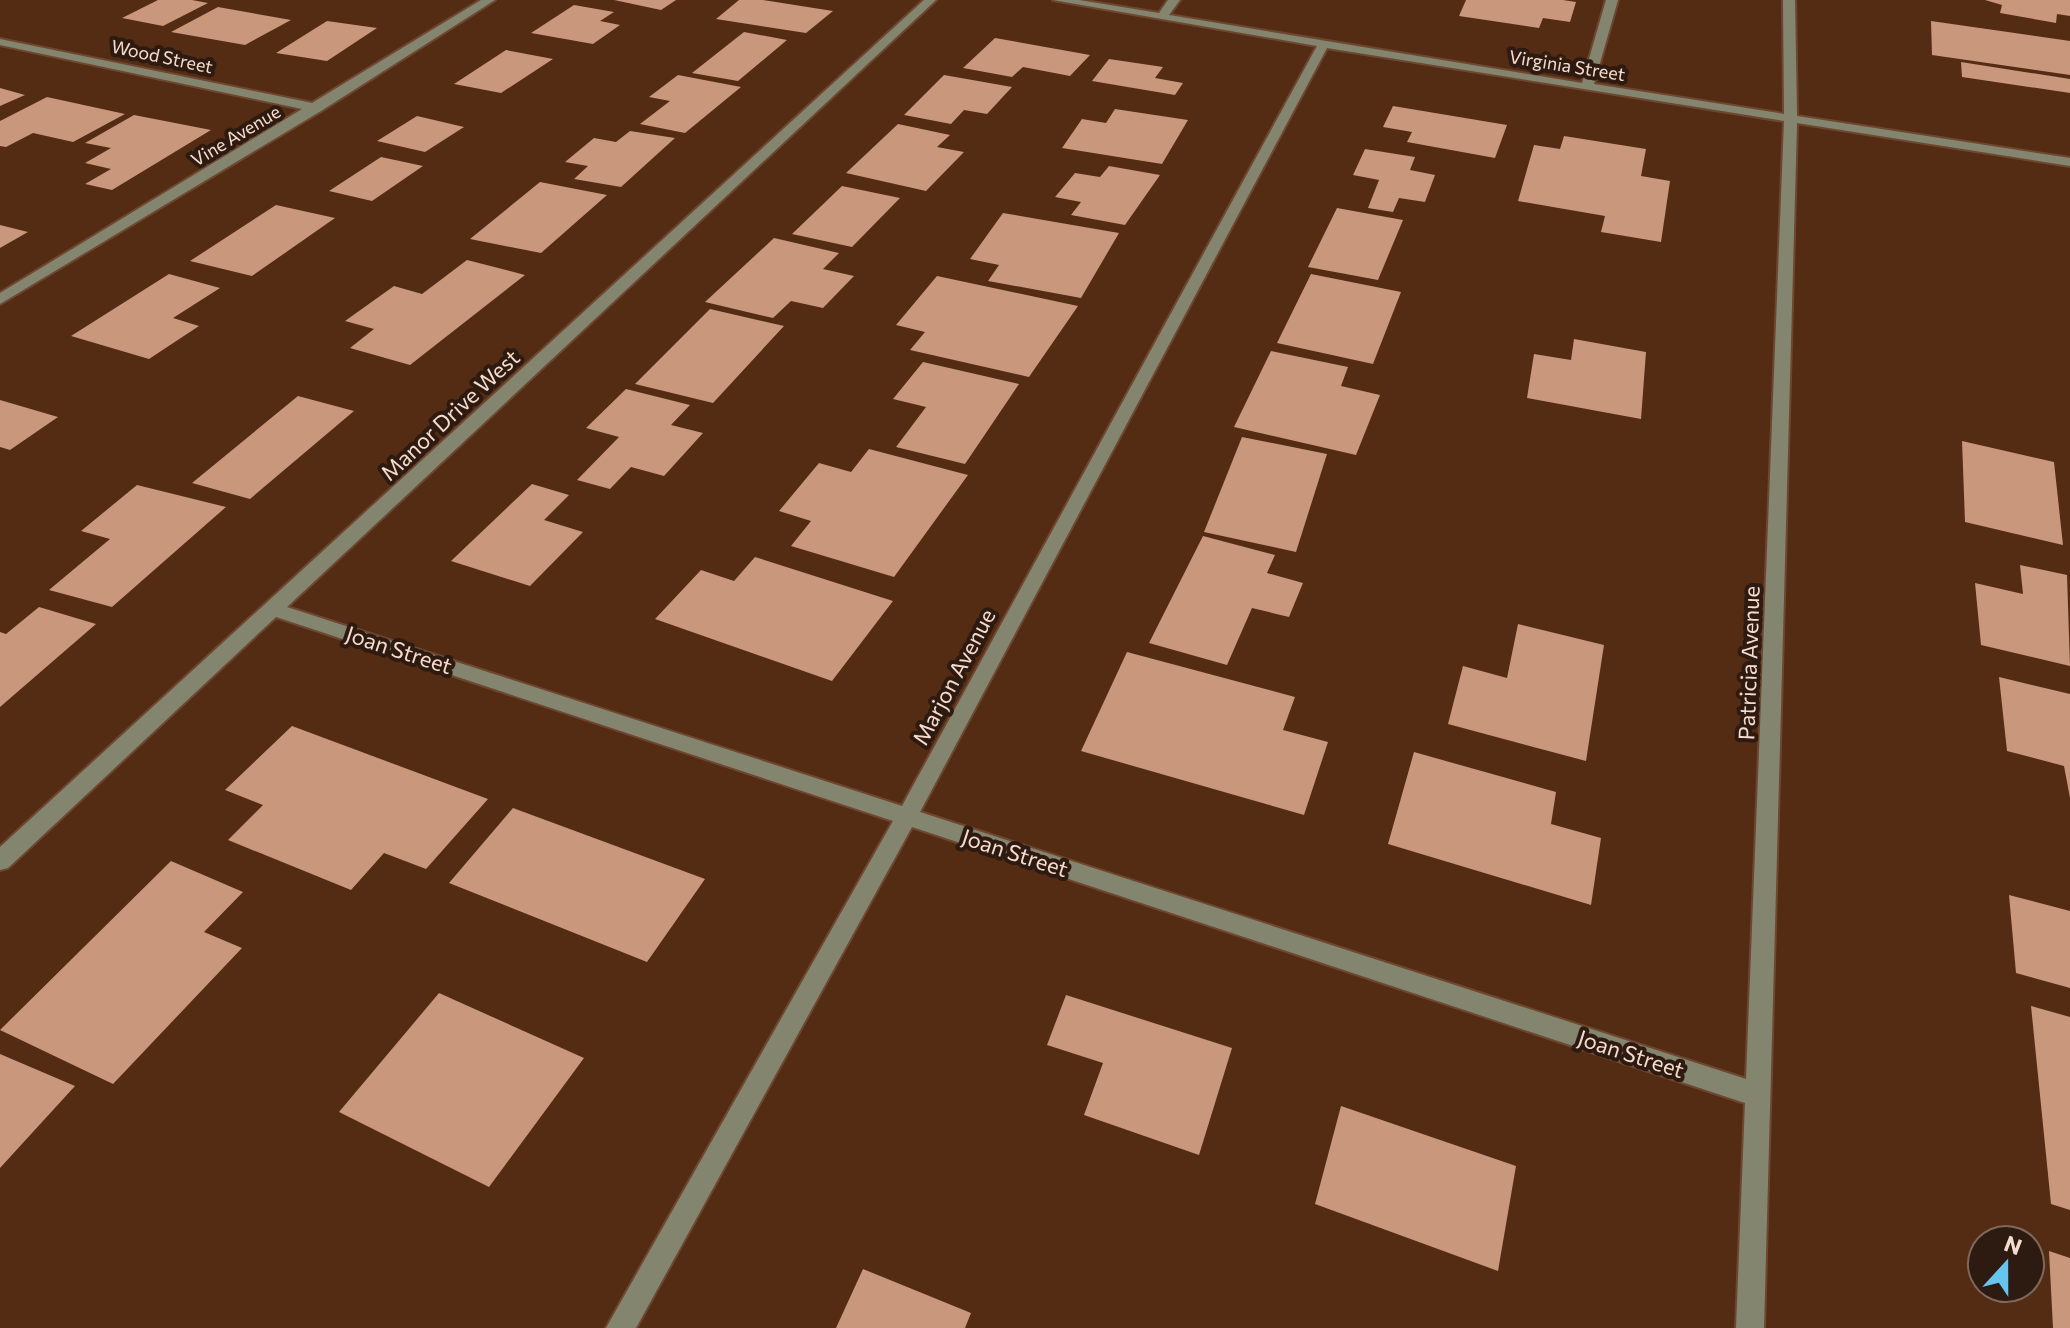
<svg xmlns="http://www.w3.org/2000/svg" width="2070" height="1328" font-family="Commissioner,sans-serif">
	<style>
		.building { fill: #c8977c }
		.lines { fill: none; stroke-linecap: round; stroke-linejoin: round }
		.minor-casing { stroke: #6e4731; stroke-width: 4 }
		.minor { fill: #84856f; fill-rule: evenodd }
		.labels { text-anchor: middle; stroke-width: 8; stroke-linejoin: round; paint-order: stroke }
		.far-street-label { font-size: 18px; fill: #f7dcce; stroke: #2d1a10 }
		.street-label { font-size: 22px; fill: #f7dcce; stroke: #2d1a10 }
	</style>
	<rect width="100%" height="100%" fill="#542b13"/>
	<path class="building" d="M158,0H192L208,3L163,26L122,18Z
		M614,0H676L661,10Z
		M739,0H763L833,11L806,33L716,19Z
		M1466,0H1563L1576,2L1570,22L1543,18L1539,28L1459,16Z
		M1985,0H2070V16L2057,14L2056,23L2000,13L2002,5Z
		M574,5L614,12L600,21L620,25L593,44L531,33Z
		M218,7L291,20L245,45L171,32Z
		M327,21L377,28L327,61L276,53Z
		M1931,21L2070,41V75L1932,55Z
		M744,32L787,40L738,81L692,73Z
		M995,38L1090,55L1070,76L1023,67L1012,77L963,68Z
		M506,50L553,59L501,93L454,84Z
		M1109,59L1163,67L1155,78L1183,83L1175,95L1092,81Z
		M1961,62L2070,79V93L1962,77Z
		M678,75L741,87L685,133L640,124L670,101L649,97Z
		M944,75L1012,87L987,114L964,110L951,124L904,115Z
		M0,88L25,95L0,106Z
		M47,97L125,114L73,142L33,133L6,147L0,146V121Z
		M1393,106L1507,125L1495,158L1407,142L1412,132L1383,127Z
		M1115,109L1188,120L1162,164L1062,148L1082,119L1106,123Z
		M134,115L211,130L112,190L85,184L111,169L85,163L111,148L85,143Z
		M417,116L464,127L425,152L377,141Z
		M898,124L950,135L937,147L964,152L926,191L846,173Z
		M630,131L675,138L621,187L574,179L588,166L565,162L594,138L616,142Z
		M1564,136L1646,149L1641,176L1670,181L1661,242L1601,232L1605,216L1518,201L1534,145L1560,149Z
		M1365,149L1415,157L1410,170L1435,175L1425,202L1399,198L1393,212L1368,208L1379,180L1353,175Z
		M381,157L423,166L372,201L329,191Z
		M1109,166L1160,175L1125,225L1071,215L1081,202L1055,197L1075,173L1100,177Z
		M540,182L607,195L541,253L470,239Z
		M842,186L900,198L852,247L792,234Z
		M276,205L335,218L252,276L190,261Z
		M1337,208L1403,220L1378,280L1308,267Z
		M1003,213L1119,233L1081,298L988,281L999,265L970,259Z
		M0,225L28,232L0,248Z
		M774,238L839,253L823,269L854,276L823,308L791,301L773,318L705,302Z
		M467,260L525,275L410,365L350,348L374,329L345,321L394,286L422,294Z
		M169,274L220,288L173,318L199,326L149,359L71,336Z
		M1311,274L1401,292L1373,364L1277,343Z
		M937,276L1078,306L1029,377L910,350L925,332L896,325Z
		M710,309L784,326L713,403L635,384Z
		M1574,339L1646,352L1641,419L1527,398L1534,354L1571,360Z
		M1271,351L1348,367L1341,386L1380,395L1356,455L1234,427Z
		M923,362L1019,384L965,464L896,447L926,407L893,399Z
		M626,389L690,405L671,425L703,433L664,476L631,467L610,489L577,480L619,437L586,428Z
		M298,396L354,411L250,499L192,483Z
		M0,400L58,417L10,450L0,447Z
		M1242,437L1327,454L1296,552L1204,532Z
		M1962,441L2054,462L2063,545L1965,522Z
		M869,449L968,475L894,577L791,546L811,521L779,511L819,463L851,472Z
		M532,484L569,495L544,520L583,532L530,586L451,561Z
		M137,485L226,507L112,607L49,590L110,539L81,531Z
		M1203,536L1275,555L1267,573L1303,583L1289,617L1252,608L1227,665L1149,643Z
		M755,557L893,601L832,681L655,619L701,570L734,581Z
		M2020,565L2067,575L2070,666L1981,645L1975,583L2023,594Z
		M39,607L96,624L0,707V632L6,634Z
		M1518,624L1604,645L1586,761L1448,724L1463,666L1507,678Z
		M1127,652L1295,697L1283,730L1328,742L1304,815L1081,751Z
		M1999,677L2070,694V798L2064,766L2007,751Z
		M292,726L488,799L426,869L384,853L351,890L228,840L263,805L225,790Z
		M1414,752L1556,792L1551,824L1601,838L1591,905L1388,844Z
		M513,808L705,879L647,962L449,883Z
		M171,861L243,892L204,932L242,948L113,1084L0,1030Z
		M2009,895L2070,911V988L2016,973Z
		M439,993L584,1058L489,1187L339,1112Z
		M1066,995L1232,1048L1199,1155L1084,1115L1103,1063L1047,1045Z
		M2031,1006L2070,1017V1210L2051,1204Z
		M0,1054L75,1086L0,1168Z
		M1341,1106L1516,1166L1498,1271L1315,1204Z
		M2049,1251L2070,1258V1328H2053Z
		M863,1269L971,1313L965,1328H836Z"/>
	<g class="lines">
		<defs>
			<path id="minor" d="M481,0H495L321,111L0,304V293L302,109L0,45V39L312,103Z
				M924,0H936L287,607L902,806L1317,46L1053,0H1079L1159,13L1168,0H1180L1169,15L1582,83L1606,0H1618L1594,84L1784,114L1783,0H1795L1797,116L2070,158V166L1797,123L1764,1328H1736L1745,1103L912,827L636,1328H606L893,821L276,617L8,868L0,870V847ZM1327,48L1784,121L1746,1079L920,812Z"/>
		</defs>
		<use href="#minor" class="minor-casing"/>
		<use href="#minor" class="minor"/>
	</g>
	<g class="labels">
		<g class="far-street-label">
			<text transform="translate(162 57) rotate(12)" y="6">Wood Street</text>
			<text transform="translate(1567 66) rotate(9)" y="6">Virginia Street</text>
			<text transform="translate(236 136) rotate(-31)" y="6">Vine Avenue</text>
		</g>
		<g class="street-label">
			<text transform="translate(450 415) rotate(-43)" y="8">Manor Drive West</text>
			<text transform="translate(399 650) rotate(18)" y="8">Joan Street</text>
			<text transform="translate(1749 663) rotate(-88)" y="8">Patricia Avenue</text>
			<text transform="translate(954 677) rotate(-62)" y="8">Marjon Avenue</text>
			<text transform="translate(1015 853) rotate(18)" y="8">Joan Street</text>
			<text transform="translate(1631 1054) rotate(18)" y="8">Joan Street</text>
		</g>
	</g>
	<g transform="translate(2006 1264) rotate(21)"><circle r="38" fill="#2d1a10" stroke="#7e685c" stroke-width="2"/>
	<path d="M0-6L14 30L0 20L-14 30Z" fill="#66c4ef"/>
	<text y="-12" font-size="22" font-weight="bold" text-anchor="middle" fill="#f7dcce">N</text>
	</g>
</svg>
